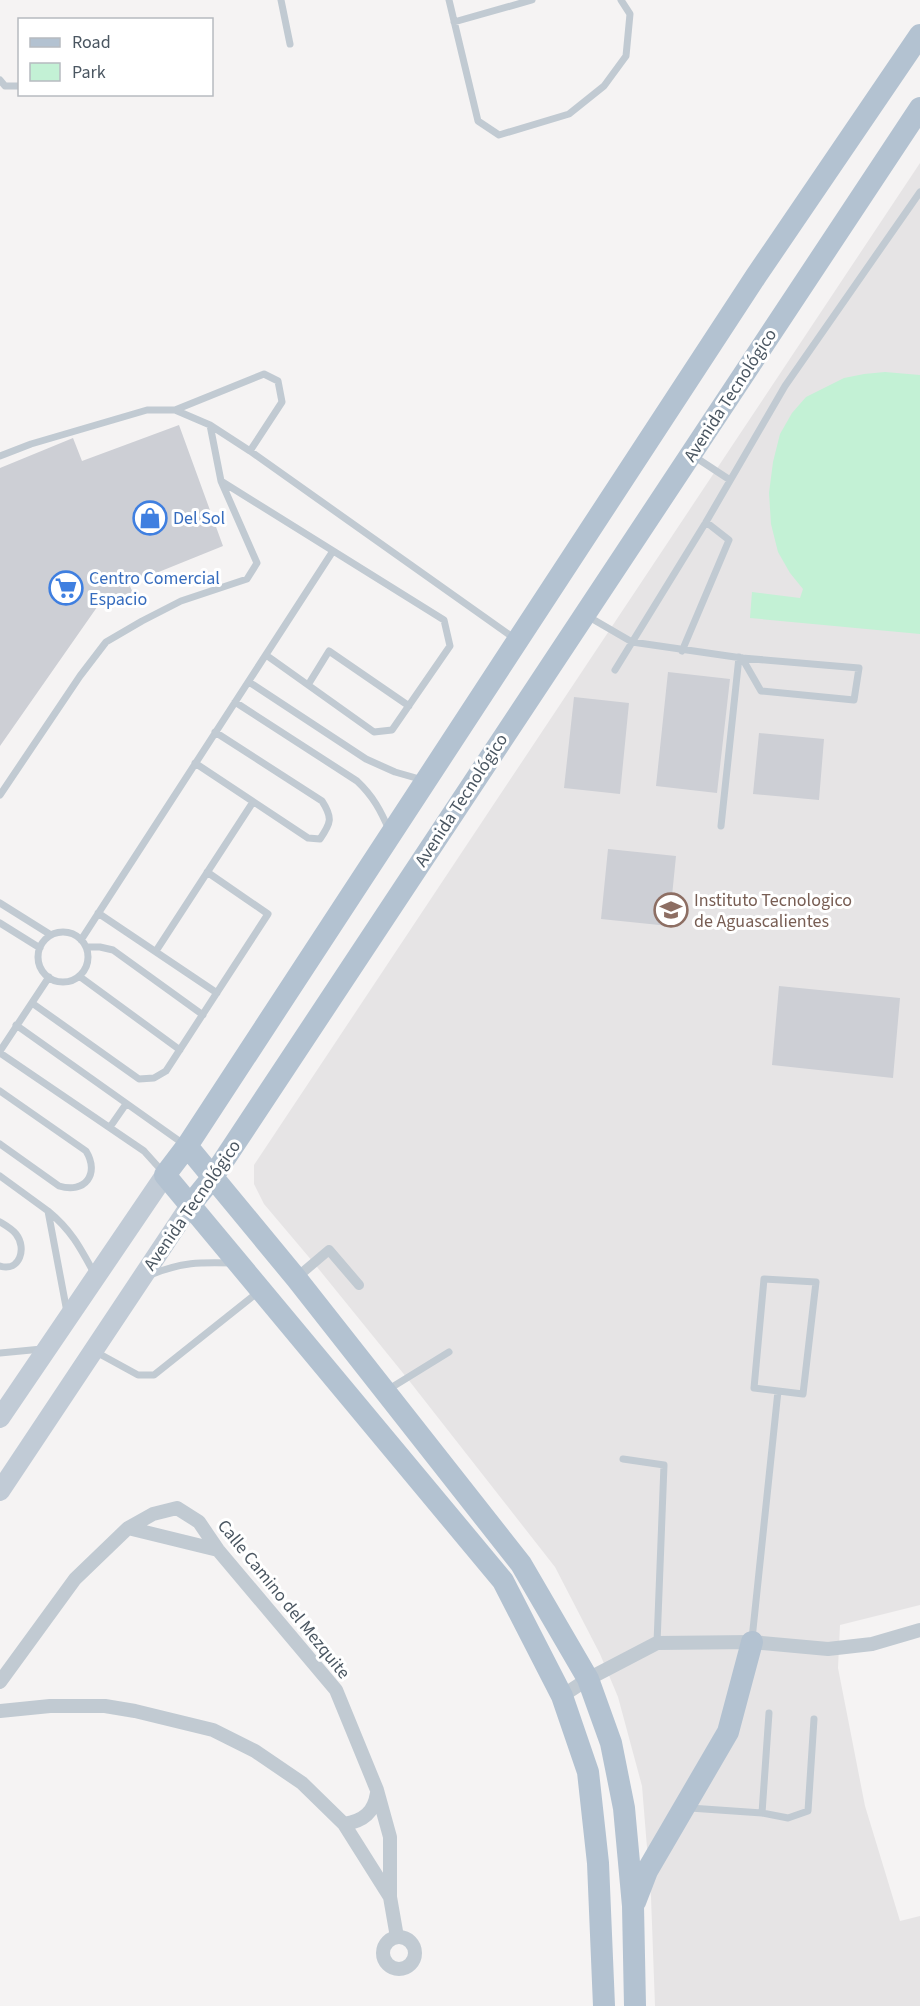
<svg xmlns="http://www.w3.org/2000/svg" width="920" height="2006" font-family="'Source Sans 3',sans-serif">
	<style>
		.education { fill: #e6e4e5 }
		.green { fill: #c3f1d5 }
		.building { fill: #cdcfd5 }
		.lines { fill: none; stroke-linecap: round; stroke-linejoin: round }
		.service { stroke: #c1cad2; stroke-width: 7 }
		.pedestrian { stroke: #c1cad2; stroke-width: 10 }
		.minor { stroke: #c1cad2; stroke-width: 14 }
		.secondary { stroke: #c1cbd6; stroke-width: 20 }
		.primary { stroke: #b3c2d1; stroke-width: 22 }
		.labels { text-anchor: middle; stroke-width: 6; stroke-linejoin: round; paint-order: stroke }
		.street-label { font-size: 18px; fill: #4a5661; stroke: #fff }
		.shop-label { font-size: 18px; fill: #366cbe; stroke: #fff; text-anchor: start }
		.education-label { font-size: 18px; fill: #785e54; stroke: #fff; text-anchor: start }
	</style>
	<rect width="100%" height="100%" fill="#f5f3f3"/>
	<path class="education" d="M920,163V1605L840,1625L838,1668L865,1806L900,1921L920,1916V2006H655L651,1897L642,1786L618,1697L600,1654L555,1567L407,1378L313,1262L264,1204L254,1184V1165Z"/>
	<path class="green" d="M885,372L920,375V634L750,618L752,592L800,598L803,589L790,573L778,552L771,524L769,493L773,462L780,434L792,413L806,397L844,378L864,374Z"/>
	<path class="building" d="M179,425L223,546L129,584L133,593L108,603L102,600L0,746V468L73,438L82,461Z
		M668,672L730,679L717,793L656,786Z
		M574,697L629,703L620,794L564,788Z
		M759,733L824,739L819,800L753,794Z
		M608,849L676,856L669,926L601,919Z
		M779,986L900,998L893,1078L772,1065Z"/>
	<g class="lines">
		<path class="service" d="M281,0L290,44
			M449,0L478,121L499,135L569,114L604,86L626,56L630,14L621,0
			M454,22L532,0
			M0,80L5,86H20
			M175,410L264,374L278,381L282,402L250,451
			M210,425L221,481
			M0,456L31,444L147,410H175L210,425L250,451L514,638
			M695,457L730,480
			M589,617L632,642L742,658L859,668L854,700L761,691L742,658
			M682,651L729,540L706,522
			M615,670L706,522L785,386L920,192
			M249,682L366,759L395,772L423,780
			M308,685L329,651L409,706
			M235,702L357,781C373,796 381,811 389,830
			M195,763L308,838L320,839C331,823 333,818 322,801L215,732
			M0,795L80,676L106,642L142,621L181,601L247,579L257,563L221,481L444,620L450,646L392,730L374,732L266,655
			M721,826L739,657
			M0,903L51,935
			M98,913L217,993
			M0,923L40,948
			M38 957a25 25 0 1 1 50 0a25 25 0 1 1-50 0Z
			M81,940L333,551
			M86,947H100L113,950L203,1015
			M156,951L253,802
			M79,976L180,1050
			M32,1003L139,1079L154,1078L166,1071L268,914L207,872
			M16,1025L185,1145
			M0,1051L49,977
			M0,1053L144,1151L162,1171
			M0,1091L86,1151C100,1174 85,1194 59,1186L0,1144
			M110,1127L126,1104
			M0,1176L48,1211L67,1312
			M48,1211C71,1230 80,1247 94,1273
			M0,1222C5,1225 12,1229 16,1234C27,1248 20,1272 0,1266
			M150,1275C182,1262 199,1262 233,1263
			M764,1279L816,1282L803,1394L754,1388Z
			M96,1352L138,1375H154L257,1293
			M0,1353L42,1349
			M389,1389L449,1352
			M623,1459L664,1465L657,1643
			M752,1639L778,1391
			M690,1808L762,1813L788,1818L808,1811L814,1719
			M762,1813L769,1713"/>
		<path class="pedestrian" d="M296,1278L329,1250L359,1285"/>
		<path class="minor" d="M128,1528L218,1550
			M0,1682L75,1579L128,1528L153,1514L177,1508L199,1522L218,1550L336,1690L377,1790L390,1837V1897L397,1937
			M562,1696L588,1679L657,1643L752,1642L828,1649L872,1644L920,1630
			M0,1711L50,1706H105L135,1711L213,1730L255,1751L302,1783L344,1824L390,1897
			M344,1824C364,1821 374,1812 377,1793
			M383 1953a16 16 0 1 1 32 0a16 16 0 1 1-32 0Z"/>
		<path class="secondary" d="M0,1418L165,1175
			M0,1491L191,1204"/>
		<path class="primary" d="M187,1146L296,1278L521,1564L588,1679L611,1743L624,1808L633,1906L635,2006
			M191,1204L212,1178L920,108
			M635,1902L647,1871L728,1732L752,1642
			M604,2006L598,1863L588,1772L562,1696L503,1581L165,1175L187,1146L756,276L920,35"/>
	</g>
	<defs>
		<symbol id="shop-ring" viewBox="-11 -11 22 22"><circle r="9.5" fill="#fff" stroke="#3f7fe0" stroke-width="1.5"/><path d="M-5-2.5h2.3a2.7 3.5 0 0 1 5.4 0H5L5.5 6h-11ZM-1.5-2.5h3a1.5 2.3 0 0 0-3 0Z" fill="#3f7fe0"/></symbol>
		<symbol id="supermarket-ring" viewBox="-11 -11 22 22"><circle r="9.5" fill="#fff" stroke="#3f7fe0" stroke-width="1.5"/><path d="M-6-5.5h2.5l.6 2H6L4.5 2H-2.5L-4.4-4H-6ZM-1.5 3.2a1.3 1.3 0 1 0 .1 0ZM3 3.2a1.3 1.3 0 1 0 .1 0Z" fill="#3f7fe0"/></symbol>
		<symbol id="university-ring" viewBox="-11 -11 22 22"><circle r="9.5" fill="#fff" stroke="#8d6e63" stroke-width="1.5"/><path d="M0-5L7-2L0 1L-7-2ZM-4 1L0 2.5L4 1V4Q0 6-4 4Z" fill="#8d6e63"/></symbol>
	</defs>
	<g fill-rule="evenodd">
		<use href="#shop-ring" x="131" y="499" width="38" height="38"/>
		<use href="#supermarket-ring" x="47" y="569" width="38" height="38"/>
		<use href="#university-ring" x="652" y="891" width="38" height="38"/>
	</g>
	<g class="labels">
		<g class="street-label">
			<text transform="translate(730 395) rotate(-57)" y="6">Avenida Tecnológico</text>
			<text transform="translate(461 800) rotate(-57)" y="6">Avenida Tecnológico</text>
			<text transform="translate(192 1205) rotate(-55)" y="6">Avenida Tecnológico</text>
			<text transform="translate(284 1599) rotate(51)" y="6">Calle Camino del Mezquite</text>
		</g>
		<g class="shop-label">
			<text x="173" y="524">Del Sol</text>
			<text x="89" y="584">Centro Comercial<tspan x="89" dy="21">Espacio</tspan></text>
		</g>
		<g class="education-label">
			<text x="694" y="906">Instituto Tecnologico<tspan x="694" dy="21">de Aguascalientes</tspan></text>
		</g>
	</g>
	<rect x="18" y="18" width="195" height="78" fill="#ffffff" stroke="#b7bbc0" stroke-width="1.5"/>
	<rect x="30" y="38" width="30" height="9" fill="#b3c2d1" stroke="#b7bbc0" stroke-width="1.5"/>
	<text x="72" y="48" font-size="18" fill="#4a5661">Road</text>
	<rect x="30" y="63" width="30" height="18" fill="#c3f1d5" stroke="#b7bbc0" stroke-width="1.5"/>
	<text x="72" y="78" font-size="18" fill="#4a5661">Park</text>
</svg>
